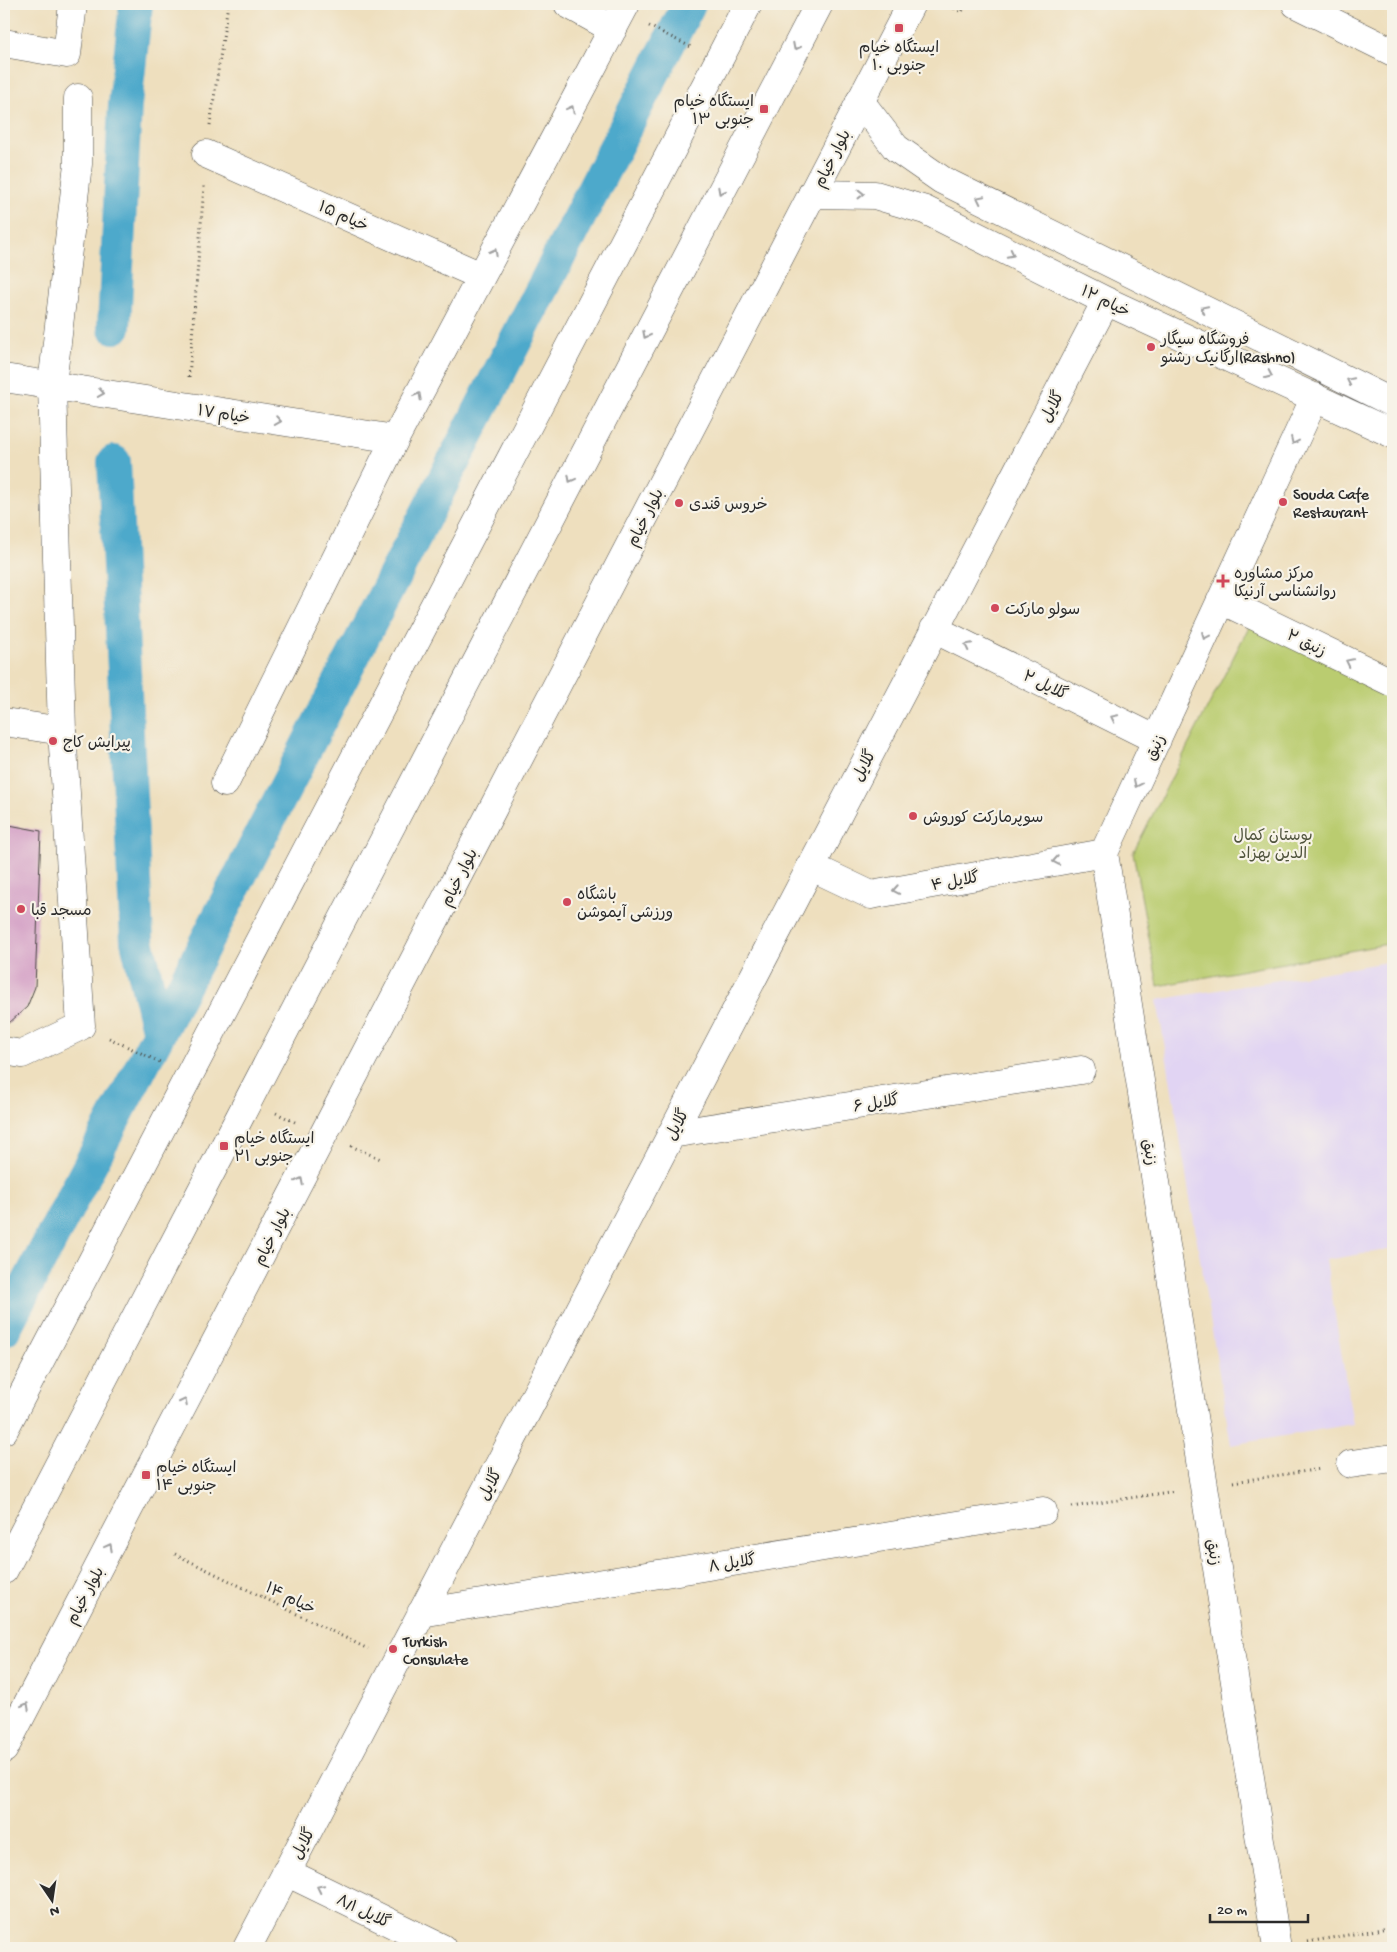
<svg xmlns="http://www.w3.org/2000/svg" width="1397" height="1952" font-family="'Gochi Hand','Playpen Sans Arabic',sans-serif">
	<style>
		.built { fill: #e1d4f3 }
		.green { fill: #bacc70; stroke: #727c4e }
		.lines { fill: none; stroke-linecap: round; stroke-linejoin: round }
		.canal { stroke: #4da9cb; stroke-width: 34 }
		.building { fill: #d19ac3 }
		.minor-casing { stroke: #484641; stroke-width: 29 }
		.major-casing { stroke: #484641; stroke-width: 29 }
		.path { stroke: #484641; stroke-width: 3; stroke-dasharray: 1 4; stroke-linecap: butt }
		.minor { stroke: #fff; stroke-width: 28 }
		.major { stroke: #fff; stroke-width: 28 }
		.oneway { stroke: #a0a0a0 }
		.poi-dot { fill: #d1495b; stroke: #f7f3e8; stroke-width: 2 }
		.labels { text-anchor: middle; stroke-width: 4.5; stroke-linejoin: round; paint-order: stroke }
		.poi-label { font-size: 16px; fill: #2b2b2b; stroke: #f7f3e8; text-anchor: start }
		.street-label { font-size: 16px; fill: #2b2b2b; stroke: #f7f3e8 }
		.park-label { font-size: 16px; fill: #4f533c; stroke: #f7f3e8 }
	</style>
	<rect width="100%" height="100%" fill="#f7f3e8"/>
	<filter id="ink" filterUnits="userSpaceOnUse"><feTurbulence type="fractalNoise" baseFrequency=".02" numOctaves="2"/><feDisplacementMap in="SourceGraphic" scale="10" xChannelSelector="R" yChannelSelector="G"/><feConvolveMatrix kernelMatrix="1 2 1 2 8 2 1 2 1" color-interpolation-filters="sRGB"/></filter>
	<filter id="wash" filterUnits="userSpaceOnUse"><feTurbulence type="fractalNoise" baseFrequency=".0096" numOctaves="4" result="noise"/><feDisplacementMap in="SourceGraphic" scale="20" xChannelSelector="R" yChannelSelector="G"/><feGaussianBlur stdDeviation="1.12" result="paint"/><feColorMatrix in="noise" values="0 0 0 0 0 0 0 0 0 0 0 0 0 0 0 0 0 1.4 0 .05"/><feComposite in="paint" operator="in"/></filter>
	<g filter="url(#wash)">
		<rect width="100%" height="100%" fill="#eedfbe"/>
		<path class="built" d="M1393,961V1249L1326,1260L1353,1424L1231,1445L1157,1000Z"/>
		<path class="green" d="M1258,609L1393,684V943L1158,986L1133,853Z"/>
		<g class="lines">
			<path class="canal" d="M114,327L125,105L136,4
				M114,462L137,941L159,1033
				M4,1329L159,1033L689,4"/>
		</g>
		<g id="blocks">
			<path class="building" d="M4,824L41,831L35,987L27,1007L9,1023L4,1022Z"/>
		</g>
	</g>
	<g filter="url(#ink)">
		<use href="#blocks" fill-opacity="0" stroke="#484641" stroke-width="1"/>
		<g class="lines">
			<defs>
				<path id="minor" d="M568,4L613,29
					M1296,4L1393,52
					M4,43L67,54L73,4
					M860,101L896,148L942,180L1393,403
					M206,154L481,276
					M812,194L875,195L925,210L1106,301L1393,434
					M4,378L395,439
					M1221,600L1393,683
					M934,629L1157,740
					M4,722L62,731
					M225,783L395,439L626,4
					M810,866L871,895L1104,853
					M4,1051L22,1054L81,1026L62,731L52,385L78,164V98
					M671,1134L1081,1070
					M4,1430L748,4
					M1351,1464L1393,1458
					M421,1613L1043,1511
					M286,1872L442,1948
					M247,1948L1106,301
					M1277,1948L1104,853L1315,397"/>
				<path id="major" d="M4,1570L819,4
					M4,1749L911,4"/>
			</defs>
			<use href="#minor" class="minor-casing"/>
			<use href="#major" class="major-casing"/>
			<path class="path" d="M945,4L962,12L966,4
				M649,26L691,47
				M210,125L228,4
				M189,377L204,186
				M109,1038L162,1063
				M276,1113L295,1122
				M351,1146L383,1160
				M1233,1482L1321,1469
				M1072,1507L1175,1491
				M175,1554L368,1649
				M1308,1942L1393,1927"/>
			<use href="#minor" class="minor"/>
			<use href="#major" class="major"/>
		</g>
		<defs><path id="oneway-chevron" d="M-2-3.5L2.5 0L-2 3.5" fill="none" stroke-width="1.6" stroke-linecap="round" stroke-linejoin="round" transform="scale(1.25)"/></defs>
		<g class="oneway">
			<use href="#oneway-chevron" transform="translate(796 47) rotate(117)"/>
			<use href="#oneway-chevron" transform="translate(571 109) rotate(-62)"/>
			<use href="#oneway-chevron" transform="translate(721 191) rotate(118)"/>
			<use href="#oneway-chevron" transform="translate(861 194)"/>
			<use href="#oneway-chevron" transform="translate(980 199) rotate(-154)"/>
			<use href="#oneway-chevron" transform="translate(494 252) rotate(-62)"/>
			<use href="#oneway-chevron" transform="translate(1011 254) rotate(27)"/>
			<use href="#oneway-chevron" transform="translate(1204 309) rotate(-154)"/>
			<use href="#oneway-chevron" transform="translate(646 335) rotate(118)"/>
			<use href="#oneway-chevron" transform="translate(1269 375) rotate(25)"/>
			<use href="#oneway-chevron" transform="translate(1350 381) rotate(-154)"/>
			<use href="#oneway-chevron" transform="translate(101 393) rotate(9)"/>
			<use href="#oneway-chevron" transform="translate(418 396) rotate(-62)"/>
			<use href="#oneway-chevron" transform="translate(278 421) rotate(9)"/>
			<use href="#oneway-chevron" transform="translate(1294 441) rotate(115)"/>
			<use href="#oneway-chevron" transform="translate(571 479) rotate(118)"/>
			<use href="#oneway-chevron" transform="translate(1205 636) rotate(115)"/>
			<use href="#oneway-chevron" transform="translate(968 646) rotate(-154)"/>
			<use href="#oneway-chevron" transform="translate(1349 662) rotate(-154)"/>
			<use href="#oneway-chevron" transform="translate(1114 718) rotate(-154)"/>
			<use href="#oneway-chevron" transform="translate(1137 784) rotate(115)"/>
			<use href="#oneway-chevron" transform="translate(1056 861) rotate(170)"/>
			<use href="#oneway-chevron" transform="translate(896 890) rotate(170)"/>
			<use href="#oneway-chevron" transform="translate(300 1181) rotate(-63)"/>
			<use href="#oneway-chevron" transform="translate(184 1402) rotate(-63)"/>
			<use href="#oneway-chevron" transform="translate(109 1547) rotate(-62)"/>
			<use href="#oneway-chevron" transform="translate(26 1706) rotate(-62)"/>
			<use href="#oneway-chevron" transform="translate(320 1888) rotate(-154)"/>
		</g>
	</g>
	<g class="poi-dot">
		<rect x="894" y="23" width="10" height="10" rx="2.5"/>
		<rect x="759" y="104" width="10" height="10" rx="2.5"/>
		<circle cx="1151" cy="347" r="5"/>
		<circle cx="1283" cy="502" r="5"/>
		<circle cx="679" cy="503" r="5"/>
		<path d="M1220.5 573.5h5v5h5v5h-5v5h-5v-5h-5v-5h5z"/>
		<circle cx="995" cy="608" r="5"/>
		<circle cx="53" cy="741" r="5"/>
		<circle cx="913" cy="816" r="5"/>
		<circle cx="567" cy="902" r="5"/>
		<circle cx="21" cy="909" r="5"/>
		<rect x="219" y="1141" width="10" height="10" rx="2.5"/>
		<rect x="141" y="1470" width="10" height="10" rx="2.5"/>
		<circle cx="393" cy="1649" r="5"/>
	</g>
	<g class="labels">
		<g class="poi-label">
			<text x="899" y="52" text-anchor="middle">ایستگاه خیام<tspan x="899" dy="18">جنوبی ۱۰</tspan></text>
			<text x="754" y="106" text-anchor="end">ایستگاه خیام<tspan x="754" dy="18">جنوبی ۱۳</tspan></text>
			<text x="1161" y="344">فروشگاه سیگار<tspan x="1161" dy="18">ارگانیک رشنو(Rashno)</tspan></text>
			<text x="1293" y="499">Souda Cafe<tspan x="1293" dy="18">Restaurant</tspan></text>
			<text x="689" y="509">خروس قندی</text>
			<text x="1234" y="578">مرکز مشاوره<tspan x="1234" dy="18">روانشناسی آرنیکا</tspan></text>
			<text x="1005" y="614">سولو مارکت</text>
			<text x="63" y="747">پیرایش کاج</text>
			<text x="923" y="822">سوپرمارکت کوروش</text>
			<text x="577" y="899">باشگاه<tspan x="577" dy="18">ورزشی آیموشن</tspan></text>
			<text x="31" y="915">مسجد قبا</text>
			<text x="234" y="1143">ایستگاه خیام<tspan x="234" dy="18">جنوبی ۲۱</tspan></text>
			<text x="156" y="1472">ایستگاه خیام<tspan x="156" dy="18">جنوبی ۱۴</tspan></text>
			<text x="403" y="1646">Turkish<tspan x="403" dy="18">Consulate</tspan></text>
		</g>
		<g class="street-label">
			<text transform="translate(831 158) rotate(-63)" y="6">بلوار خیام</text>
			<text transform="translate(344 215) rotate(24)" y="6">خیام ۱۵</text>
			<text transform="translate(1106 300) rotate(26)" y="6">خیام ۱۲</text>
			<text transform="translate(1051 406) rotate(-62)" y="6">گلایل</text>
			<text transform="translate(224 413) rotate(9)" y="6">خیام ۱۷</text>
			<text transform="translate(644 517) rotate(-63)" y="6">بلوار خیام</text>
			<text transform="translate(1307 642) rotate(26)" y="6">زنبق ۲</text>
			<text transform="translate(1046 684) rotate(26)" y="6">گلایل ۲</text>
			<text transform="translate(1154 747) rotate(-65)" y="6">زنبق</text>
			<text transform="translate(863 765) rotate(-62)" y="6">گلایل</text>
			<text transform="translate(458 877) rotate(-63)" y="6">بلوار خیام</text>
			<text transform="translate(955 880) rotate(-10)" y="6">گلایل ۴</text>
			<text transform="translate(876 1102) rotate(-9)" y="6">گلایل ۶</text>
			<text transform="translate(676 1124) rotate(-62)" y="6">گلایل</text>
			<text transform="translate(1151 1152) rotate(81)" y="6">زنبق</text>
			<text transform="translate(271 1236) rotate(-63)" y="6">بلوار خیام</text>
			<text transform="translate(489 1484) rotate(-62)" y="6">گلایل</text>
			<text transform="translate(1215 1552) rotate(81)" y="6">زنبق</text>
			<text transform="translate(732 1562) rotate(-9)" y="6">گلایل ۸</text>
			<text transform="translate(84 1595) rotate(-62)" y="6">بلوار خیام</text>
			<text transform="translate(291 1597) rotate(26)" y="6">خیام ۱۴</text>
			<text transform="translate(302 1843) rotate(-62)" y="6">گلایل</text>
			<text transform="translate(364 1910) rotate(26)" y="6">گلایل ۸/۱</text>
		</g>
		<g class="park-label">
			<text x="1273" y="840">بوستان کمال<tspan x="1273" dy="18">الدین بهزاد</tspan></text>
		</g>
	</g>
	<rect width="1397" height="1952" fill="none" stroke="#f7f3e8" stroke-width="20"/>
	<g transform="translate(52 1900) rotate(167)" stroke="#f7f3e8" stroke-width="4" paint-order="stroke">
	<path d="M0-4L9 19L0 12L-9 19Z" fill="#2b2b2b"/>
	<text y="-8" font-size="14" font-weight="bold" text-anchor="middle" fill="#2b2b2b">N</text>
	</g>
	<path d="M1210 1914v8h98v-8" fill="none" stroke="#2b2b2b" stroke-width="2.5"/>
	<text x="1217" y="1914" font-size="15" fill="#2b2b2b" stroke="#f7f3e8" stroke-width="4" paint-order="stroke">20 m</text>
</svg>
